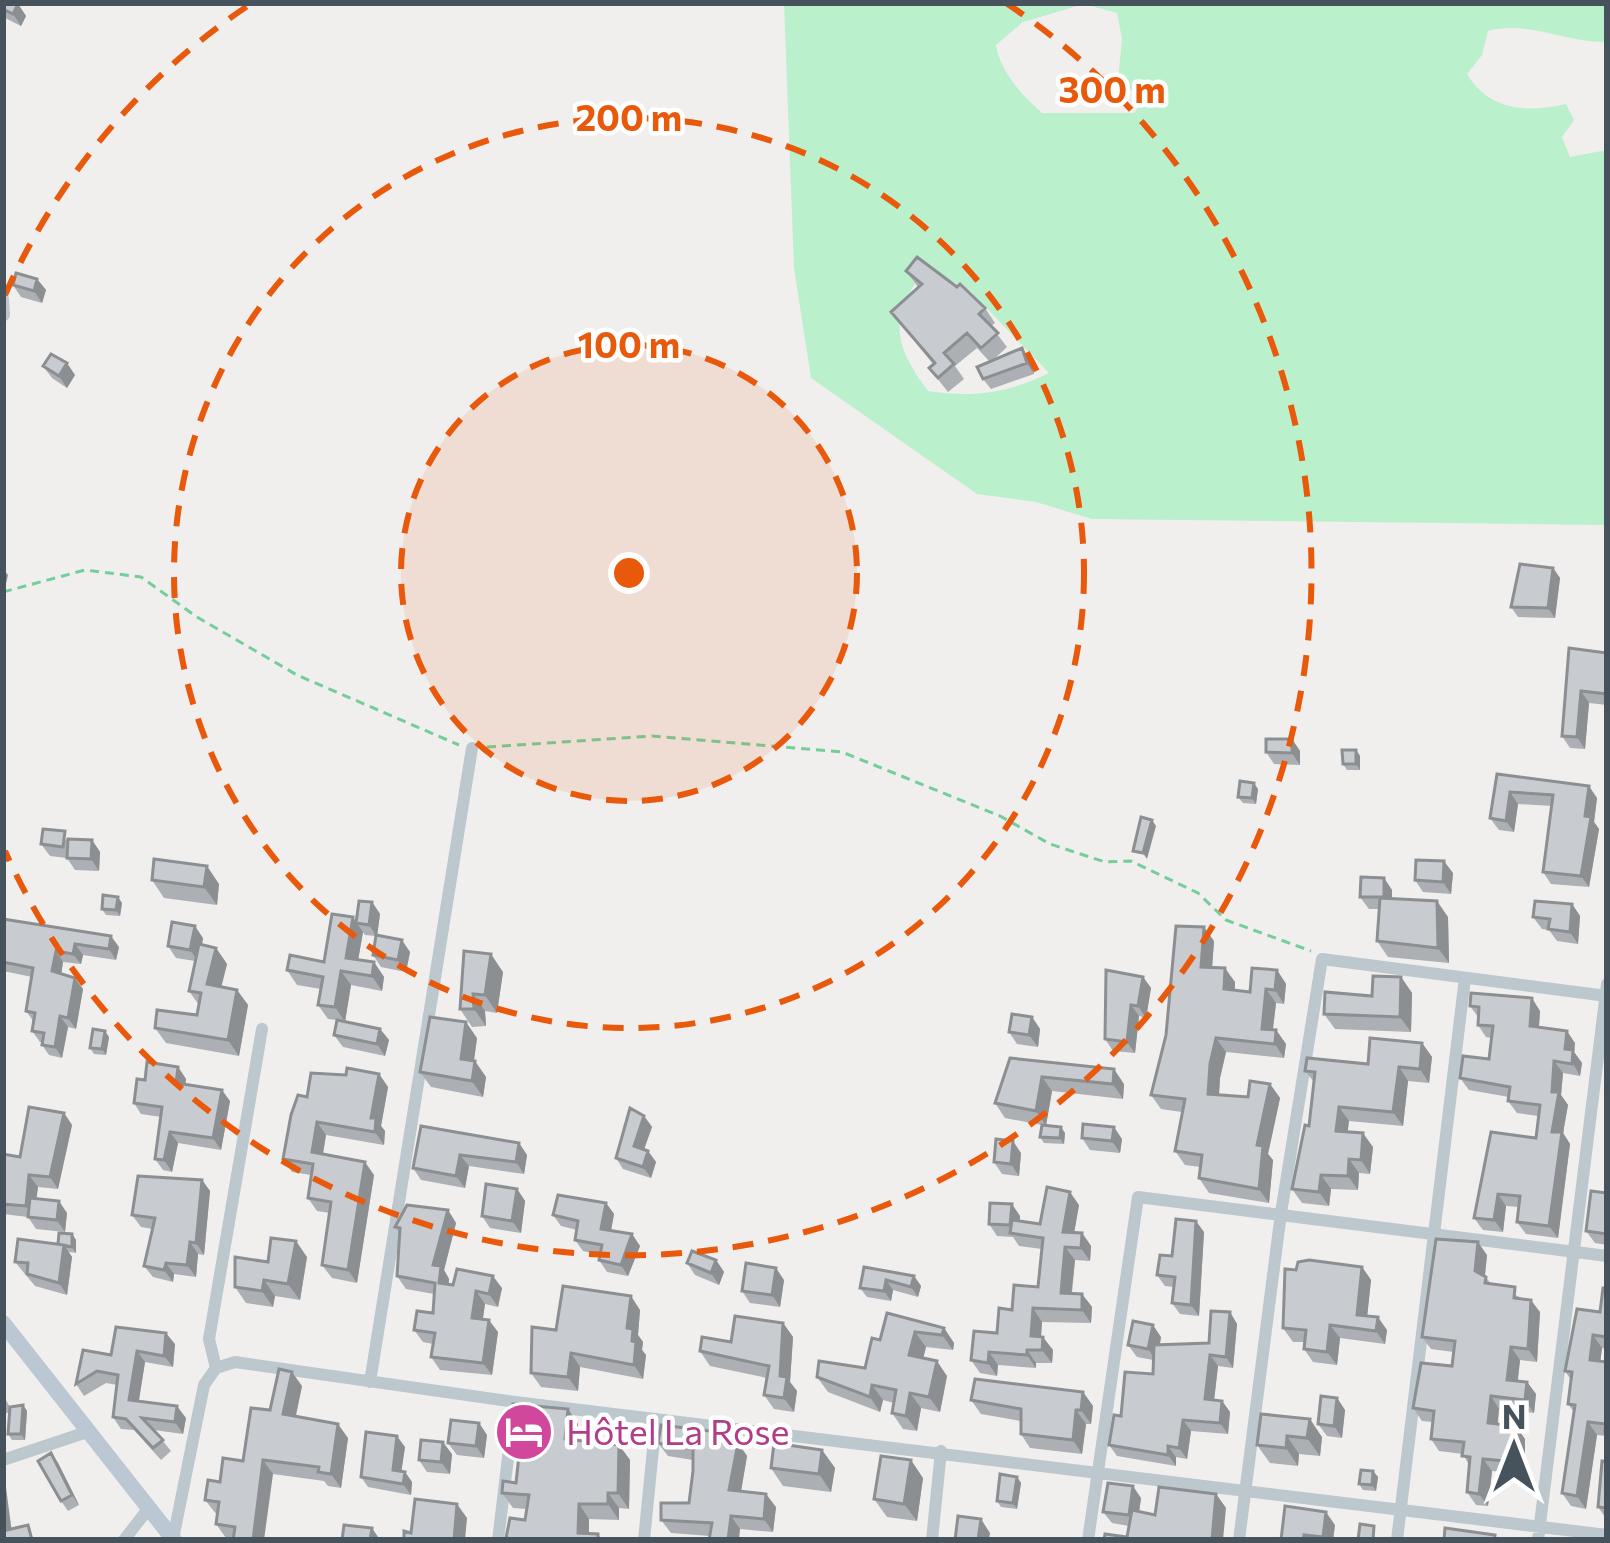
<svg xmlns="http://www.w3.org/2000/svg" width="1610" height="1543" font-family="Commissioner,sans-serif">
	<style>
		.green { fill: #bbf0cc; fill-rule: evenodd }
		.lines { fill: none; stroke-linecap: round; stroke-linejoin: round }
		.path { stroke: #73ce9a; stroke-width: 3; stroke-dasharray: 9 6; stroke-linecap: butt }
		.street { stroke: #bcc7ce; stroke-width: 12 }
		.secondary { stroke: #bbc8d3; stroke-width: 16 }
		.wall { fill: #acafb4 }
		.shaded-wall { fill: #8c8f92 }
		.building { fill: #c8ccd1; stroke: #8c8f92; stroke-width: 3 }
		.ring { fill: none; stroke: #e8590c; stroke-width: 6; stroke-dasharray: 21 15 }
		.labels { text-anchor: middle; stroke-width: 9; stroke-linejoin: round; paint-order: stroke }
		.hotel-label { font-size: 36px; fill: #b23c85; stroke: #fff; text-anchor: start }
		.centre { fill: #e8590c; stroke: #fff; stroke-width: 6 }
		.ring-label { font-size: 36px; text-anchor: middle; font-weight: bold; fill: #e8590c; stroke: #fff; stroke-width: 9; stroke-linejoin: round; paint-order: stroke }
	</style>
	<rect width="100%" height="100%" fill="#f1eeee"/>
	<path class="green" d="M784,3H1607V42C1565,43 1529,20 1488,31L1482,55L1467,74C1489,111 1528,113 1566,104L1574,120L1562,137L1570,157L1607,150V525L1092,519L1036,502L977,494L811,378L794,268ZM1084,4L1117,13L1122,39L1118,80L1143,100L1134,113H1042C1023,96 1000,72 996,45L1023,22ZM926,267L970,291L1049,373C1009,393 972,398 928,391C892,342 889,319 926,267Z"/>
	<g class="lines">
		<path class="path" d="M3,592L85,570L141,577L197,617L297,675L459,745
			M487,747L652,736L842,752L1000,816L1050,844L1105,862L1131,861L1198,893L1226,920L1311,951"/>
		<path class="street" d="M3,299L4,315
			M216,1368L209,1339L262,1029
			M370,1382L472,748
			M3,1460L87,1432
			M173,1539L204,1385L216,1368L235,1362L515,1402L1607,1535
			M124,1540L148,1509
			M498,1540L511,1433
			M644,1540L656,1419
			M932,1540L941,1451
			M1088,1540L1138,1197L1607,1256
			M1239,1540L1281,1213L1322,959L1607,996
			M1397,1540L1465,978
			M1538,1540L1607,984"/>
		<path class="secondary" d="M3,1323L174,1540"/>
	</g>
	<path class="wall" d="M3,3L18,4L26,16L21,26L3,17Z
		M906,271L985,308L995,323L991,326L1007,347L993,360L1030,359L1034,374L991,389L983,379L990,362L977,348L955,366L964,379L948,392L929,368L933,364L891,312L918,287Z
		M37,279L46,290L42,303L21,297L13,285Z
		M43,366L75,375L67,388L52,378Z
		M1553,568L1560,578L1555,618L1518,617L1511,607Z
		M1569,648L1607,653V705L1589,703L1585,749L1570,748L1562,736Z
		M1292,739L1300,751V765L1274,764L1266,752Z
		M1356,750L1360,756V770H1347L1343,764Z
		M1497,774L1597,798L1594,822L1599,829L1589,887L1551,884L1543,872L1552,806L1518,804L1514,832L1499,830L1490,818Z
		M1258,789L1256,804L1243,803L1238,797Z
		M70,839L92,840L100,852L99,871L75,870L67,858L50,856L41,844Z
		M1453,873L1451,894L1423,892L1415,880Z
		M1384,878L1392,890V898L1448,917L1449,963L1388,957L1377,941L1379,909H1369L1360,897Z
		M152,880L219,884L217,905L164,898Z
		M372,902L380,914L377,935L410,952L406,972L381,967L373,955L376,936L365,935L363,932L358,960L374,962L384,977L382,991L351,985L345,1021L380,1029L389,1040L385,1056L343,1047L334,1035L337,1020L328,1019L318,1005L321,989L297,985L287,970L324,962Z
		M122,903L120,916L106,915L102,909Z
		M1572,904L1580,916L1578,944L1557,941L1549,930L1542,929L1533,917Z
		M3,919L119,947L116,960L83,955L81,964L63,962L61,974L83,989L76,1029L68,1027L62,1058L49,1055L42,1045V1042H40L32,1031L34,1022L26,1011L32,977L3,971Z
		M203,938L202,945L216,948L227,964L221,987L237,990L248,1005L239,1056L166,1043L155,1028L197,1015L199,1005L189,991L195,961L176,958L168,946Z
		M1214,941L1212,968L1235,982V990L1250,992L1277,970L1286,984L1284,1004L1276,1003L1273,1030H1276L1286,1044L1284,1058L1226,1052L1220,1078L1219,1095L1248,1097L1270,1084L1280,1098L1268,1154L1273,1160L1269,1203L1209,1193L1199,1178L1200,1167L1185,1165L1175,1151L1182,1112L1161,1109L1151,1095Z
		M464,951L503,972L497,1013L485,1011L486,1026L472,1027L460,1009Z
		M1143,977L1151,988L1146,1018L1139,1016L1135,1053L1113,1051L1105,1039Z
		M1401,977L1412,993L1411,1032L1335,1029L1324,1014L1372,996Z
		M1470,1006L1540,1011L1539,1027L1575,1043L1574,1052L1582,1063L1580,1076L1563,1073L1561,1095L1568,1105L1563,1133L1570,1144L1558,1238L1526,1234L1517,1222L1519,1207L1506,1206L1503,1232L1483,1230L1474,1218L1536,1138L1538,1116L1517,1113L1508,1101L1509,1097L1469,1090L1460,1078L1489,1059L1491,1038L1486,1037L1478,1025V1017Z
		M1032,1017L1040,1029L1038,1047L1017,1044L1009,1032Z
		M109,1037L106,1055L94,1054L90,1048Z
		M477,1038L474,1061L486,1077L483,1097L431,1087L420,1072Z
		M1422,1043L1432,1057L1429,1083L1408,1081L1403,1126L1349,1121L1347,1132L1373,1147L1370,1174L1359,1173L1358,1190L1331,1189L1329,1206L1302,1203L1292,1189L1309,1126L1314,1082L1305,1071L1368,1064Z
		M1010,1058L1124,1084L1123,1099L1052,1091L1046,1125L1065,1133L1064,1144L1044,1143L1040,1137L1042,1125L1005,1118L995,1103Z
		M178,1067L186,1079L185,1085L230,1101L221,1150L178,1143L172,1172L163,1170L155,1159L161,1117L141,1114L134,1103L145,1080Z
		M379,1074L388,1087L381,1126L385,1131L384,1145L326,1135L323,1154L374,1175L357,1283L332,1278L322,1265L330,1213L317,1211L308,1198L311,1175L292,1172L283,1159L307,1097L346,1075Z
		M64,1113L72,1125L58,1189L38,1187L36,1199L67,1213L65,1232L36,1229L28,1217L3,1214V1154L20,1157Z
		M644,1116L652,1127L644,1150L648,1151L656,1162L651,1178L623,1169L616,1158Z
		M421,1126L519,1143L527,1155L524,1174L469,1166L465,1188L421,1180L413,1168Z
		M1082,1138L1122,1139L1120,1153L1090,1150Z
		M1021,1153L1019,1176L1002,1174L994,1162Z
		M202,1180L210,1191L204,1255L198,1254L196,1277L174,1274L173,1282L153,1277L144,1266L153,1229L141,1227L132,1215Z
		M517,1189L525,1201L521,1233L490,1228L482,1216Z
		M1607,1193V1245L1595,1243L1586,1231Z
		M606,1203L614,1214L611,1231L632,1234L640,1246L628,1276L607,1272L599,1260L600,1255L583,1251L575,1240L577,1230L561,1226L553,1215Z
		M1079,1205L1074,1232L1082,1233L1091,1246L1090,1261L1075,1260L1072,1293L1082,1294L1092,1307L1091,1323L1042,1322L1041,1337L1053,1350L1052,1363H1036V1368L998,1365L997,1376L980,1373L971,1360L997,1333L1012,1310L1038,1287L1042,1249L1019,1246L1013,1237L997,1236L989,1224L1020,1216V1221L1040,1224Z
		M448,1210L456,1223L444,1270L449,1279V1284L502,1288L498,1307L485,1304L483,1319L498,1332L492,1375L440,1370L431,1357L433,1344L423,1342L414,1330L433,1313L434,1294L406,1289L397,1276L400,1234L395,1227Z
		M1204,1232L1199,1316L1180,1314L1172,1303L1174,1287L1165,1286L1157,1275L1172,1256Z
		M72,1234L76,1240V1253L69,1252L72,1257L67,1295L35,1286L15,1262L58,1244Z
		M1487,1255L1485,1276L1491,1284L1524,1299L1540,1312L1537,1362L1520,1360L1518,1381L1527,1382L1536,1394L1534,1413L1499,1409L1498,1424L1525,1439V1474L1492,1471L1488,1506L1476,1505L1467,1492L1469,1465L1463,1454L1439,1451L1431,1439L1432,1422L1422,1421L1413,1408L1452,1366L1454,1352L1431,1349L1422,1337Z
		M307,1257L300,1300L275,1296L273,1307L246,1303L235,1287L268,1262Z
		M716,1260L724,1272L719,1285L695,1275L687,1263Z
		M864,1267L914,1276L921,1286L918,1297L893,1290L891,1301L867,1297L860,1288Z
		M1362,1267L1371,1280L1367,1316L1387,1330L1385,1344L1340,1338L1337,1365L1313,1362L1304,1349V1342H1293L1283,1328L1296,1270Z
		M784,1280L780,1307L750,1303L742,1291Z
		M1607,1288V1349L1602,1348L1600,1361L1607,1362V1436L1597,1435L1586,1509L1571,1506L1562,1493L1574,1412L1568,1404L1571,1380L1565,1371L1600,1312Z
		M640,1310L638,1335L643,1342L642,1350L646,1355L643,1379L580,1367L578,1391L541,1387L531,1373L556,1330Z
		M1230,1312L1237,1324L1233,1368L1218,1366L1214,1400L1222,1401L1230,1412L1228,1434L1191,1431L1187,1459L1176,1457V1466L1117,1456L1109,1445L1121,1416L1153,1374V1360L1137,1357L1128,1345L1161,1337L1160,1345L1209,1343Z
		M783,1323L793,1337L790,1382L797,1391L794,1412L774,1409L764,1395L767,1378L710,1366L700,1351Z
		M944,1328L954,1343L953,1350L926,1347L923,1358L947,1376L940,1412L921,1408L917,1431L903,1429L892,1413L894,1403L883,1400L880,1412L828,1392L817,1377L865,1368L880,1340Z
		M175,1344L173,1367L145,1362L139,1401L186,1418L183,1434L154,1430L171,1451L161,1460L134,1430L121,1429L113,1417L117,1385L106,1383L84,1396L76,1384L111,1355Z
		M302,1386L296,1416L348,1438L341,1488L328,1486L324,1481L273,1474L233,1539L226,1538L216,1524L217,1515L205,1500L243,1461L270,1410Z
		M1083,1392L1093,1406L1091,1424H1086L1082,1454L1030,1448L1021,1434V1421L981,1414L971,1400Z
		M3,1395L10,1407L23,1405L27,1411L25,1440H12L8,1434L9,1412L3,1415Z
		M1337,1398L1345,1410L1342,1438L1327,1436L1318,1424Z
		M568,1409L578,1424L577,1440L619,1445L630,1460L629,1509L619,1508V1520L589,1519V1534H598L602,1540H508L506,1538L525,1520L527,1509L513,1508L502,1493L516,1483L519,1460L508,1445Z
		M1261,1414L1322,1437L1320,1456L1299,1454L1298,1466L1270,1463L1257,1445Z
		M479,1423L487,1435L484,1458L457,1455L448,1443Z
		M724,1440L738,1443L747,1456L741,1491L776,1507L773,1532L740,1529L710,1536L671,1533L661,1520L689,1503L693,1460L668,1456L658,1443Z
		M405,1447L401,1471L405,1472L412,1482L411,1495L368,1487L361,1477Z
		M822,1450L835,1468L831,1492L783,1486L771,1468Z
		M51,1453L58,1463L79,1505L68,1511L61,1501Z
		M452,1454L450,1474L427,1472L419,1460Z
		M1607,1462V1520L1598,1507Z
		M1373,1471L1378,1477L1376,1491L1363,1490L1359,1484Z
		M1017,1477L1021,1483L1017,1509L1001,1507L997,1501Z
		M923,1478L917,1521L887,1517L874,1499Z
		M1216,1494L1226,1508L1129,1526L1112,1523L1103,1512L1141,1498L1139,1512L1155,1515Z
		M1335,1525L1333,1540H1281Z"/>
	<path class="shaded-wall" d="M18,4L26,16L21,26L13,14Z
		M37,279L46,290L42,303L34,291Z
		M1022,348L1030,359L1034,374L1027,363Z
		M67,363L75,375L67,388L59,376Z
		M1553,568L1560,578L1555,618L1548,608Z
		M3,569L8,575L5,588L3,585Z
		M1581,691L1589,703L1585,749L1577,737Z
		M1292,739L1300,751V765L1292,753Z
		M1356,750L1360,756V770L1356,764Z
		M1254,783L1258,789L1256,804L1252,798Z
		M1589,786L1597,798L1594,822L1599,829L1589,887L1581,876Z
		M1510,792L1518,804L1514,832L1506,821Z
		M1152,820L1156,826L1147,859L1143,853Z
		M92,840L100,852L99,871L91,859Z
		M1444,861L1453,873L1451,894L1443,882Z
		M207,866L219,884L217,905L204,887Z
		M1384,878L1392,890V909L1384,897Z
		M118,897L122,903L120,916L116,910Z
		M1437,901L1448,917L1449,963L1438,948Z
		M372,902L380,914L377,937L369,925Z
		M1572,904L1580,916L1578,944L1570,932Z
		M353,917L363,932L356,972L346,958Z
		M195,926L203,938L199,962L190,950Z
		M1204,927L1214,941L1211,981L1201,967Z
		M111,936L119,947L116,960L109,949Z
		M402,940L410,952L406,972L398,960Z
		M75,944L83,955L81,964L73,954Z
		M216,948L227,964L218,1000L207,984Z
		M56,951L63,962L60,982L52,971Z
		M491,954L503,972L497,1013L485,995Z
		M374,962L384,977L382,991L372,976Z
		M1225,968L1235,982L1234,1003L1224,989Z
		M1277,970L1286,984L1284,1004L1275,990Z
		M341,971L351,985L345,1022L335,1007Z
		M1143,977L1151,988L1146,1018L1138,1006Z
		M1401,977L1412,993L1411,1032L1400,1017Z
		M75,978L83,989L76,1029L68,1018Z
		M1266,989L1276,1003L1271,1043L1262,1029Z
		M237,990L248,1005L239,1056L228,1040Z
		M473,994L485,1011L486,1026L474,1009Z
		M1532,998L1540,1011L1538,1038L1530,1026Z
		M1131,1005L1139,1016L1135,1053L1127,1042Z
		M60,1016L68,1027L62,1058L55,1047Z
		M1032,1017L1040,1029L1038,1047L1029,1035Z
		M466,1022L477,1038L472,1074L461,1059Z
		M380,1029L389,1040L385,1056L377,1044Z
		M1276,1030L1286,1044L1284,1058L1275,1044Z
		M105,1031L109,1037L106,1055L102,1049Z
		M1567,1031L1575,1043L1574,1052L1582,1063L1580,1076L1565,1049Z
		M1216,1038L1226,1052L1220,1078L1218,1108L1208,1094L1210,1064Z
		M1422,1043L1432,1057L1429,1083L1420,1069Z
		M475,1061L486,1077L483,1097L472,1081Z
		M1554,1061L1563,1073L1561,1095L1568,1105L1563,1133L1570,1144L1558,1238L1549,1226L1552,1092Z
		M178,1067L186,1079L184,1094L176,1083Z
		M1399,1067L1408,1081L1403,1126L1393,1112Z
		M1114,1069L1124,1084L1123,1099L1113,1084Z
		M379,1074L388,1087L381,1126L385,1131L384,1145L375,1132L371,1118Z
		M1042,1077L1052,1091L1046,1126L1036,1111Z
		M1270,1084L1280,1098L1268,1154L1273,1160L1269,1203L1259,1189L1257,1145Z
		M222,1090L230,1101L221,1150L213,1138Z
		M1339,1107L1349,1121L1346,1145L1336,1131Z
		M64,1113L72,1125L58,1189L50,1177Z
		M644,1116L652,1127L641,1157L634,1146Z
		M317,1122L326,1135L321,1165L312,1152Z
		M1061,1127L1065,1133L1064,1144L1060,1138Z
		M1114,1127L1122,1139L1120,1153L1112,1141Z
		M170,1132L178,1143L172,1172L164,1160Z
		M1363,1133L1373,1147L1370,1174L1361,1160Z
		M1013,1141L1021,1153L1019,1176L1011,1164Z
		M519,1143L527,1155L524,1174L516,1162Z
		M648,1151L656,1162L651,1178L643,1167Z
		M460,1155L469,1166L465,1188L456,1176Z
		M1349,1159L1359,1173L1358,1190L1348,1176Z
		M365,1162L374,1175L357,1283L348,1270Z
		M29,1175L38,1187L34,1218L26,1206Z
		M1321,1175L1331,1189L1329,1206L1319,1192Z
		M202,1180L210,1191L204,1255L196,1243Z
		M517,1189L525,1201L521,1233L512,1221Z
		M1070,1192L1079,1205L1072,1245L1063,1232Z
		M1498,1194L1506,1206L1503,1232L1494,1220Z
		M59,1201L67,1213L65,1232L57,1220Z
		M606,1203L614,1214L609,1241L601,1229Z
		M1012,1204L1020,1216L1019,1234L1010,1225Z
		M448,1210L456,1223L444,1270L449,1279L447,1295L439,1283L433,1265Z
		M1196,1221L1204,1232L1199,1316L1191,1305Z
		M1082,1233L1091,1246L1090,1261L1081,1248Z
		M72,1234L76,1240V1253L72,1247Z
		M632,1234L640,1246L628,1276L621,1265Z
		M296,1241L307,1257L300,1300L288,1284Z
		M190,1242L198,1254L196,1277L187,1265Z
		M1478,1242L1487,1255L1484,1283L1475,1271Z
		M64,1245L72,1257L67,1295L59,1283Z
		M1065,1247L1075,1260L1070,1306L1061,1293Z
		M716,1260L724,1272L719,1285L711,1273Z
		M166,1263L174,1274L173,1282L164,1270Z
		M1362,1267L1371,1280L1366,1328L1357,1315Z
		M776,1268L784,1280L780,1307L772,1295Z
		M493,1276L502,1288L498,1307L489,1294Z
		M914,1276L921,1286L918,1297L911,1287Z
		M264,1280L275,1296L273,1307L262,1291Z
		M886,1280L893,1290L891,1301L884,1291Z
		M476,1291L485,1304L481,1330L472,1318Z
		M1082,1294L1092,1307L1091,1323L1082,1310Z
		M631,1296L640,1310L638,1335L643,1342L642,1350L646,1355L643,1379L634,1365L632,1341L627,1328Z
		M1531,1300L1540,1312L1537,1362L1528,1349Z
		M1033,1308L1042,1322L1040,1349L1031,1336Z
		M1230,1312L1237,1324L1233,1368L1226,1357Z
		M1378,1317L1387,1330L1385,1344L1376,1331Z
		M489,1320L498,1332L492,1375L483,1363Z
		M783,1323L793,1337L790,1382L797,1391L794,1412L784,1398L780,1376Z
		M1153,1325L1161,1337L1156,1361L1148,1349Z
		M1330,1325L1340,1338L1337,1365L1327,1352Z
		M944,1328L954,1343L953,1350L942,1335Z
		M915,1332L926,1347L920,1371L909,1355Z
		M166,1333L175,1344L173,1367L164,1356Z
		M1593,1335L1602,1348L1599,1373L1590,1360Z
		M1043,1337L1053,1350L1052,1363L1042,1350Z
		M1511,1347L1520,1360L1516,1392L1507,1380Z
		M1027,1350L1036,1363V1368L1027,1355Z
		M137,1351L145,1362L137,1411L129,1400Z
		M989,1352L998,1365L997,1376L988,1363Z
		M571,1353L580,1367L578,1391L568,1377Z
		M1210,1355L1218,1366L1213,1410L1205,1399Z
		M937,1361L947,1376L940,1412L929,1397Z
		M292,1372L302,1386L293,1428L283,1414Z
		M1527,1382L1536,1394L1534,1413L1525,1400Z
		M872,1385L883,1400L880,1412L870,1397Z
		M1083,1392L1093,1406L1091,1424L1081,1410Z
		M910,1393L921,1408L917,1431L906,1416Z
		M1491,1396L1499,1409L1496,1436L1488,1423Z
		M1337,1398L1345,1410L1342,1438L1334,1426Z
		M1222,1401L1230,1412L1228,1434L1220,1423Z
		M23,1405L27,1411L25,1440L21,1434Z
		M177,1406L186,1418L183,1434L175,1422Z
		M568,1409L578,1424L575,1454L565,1439Z
		M1076,1410L1086,1424L1082,1454L1073,1440Z
		M1310,1419L1322,1437L1320,1456L1307,1438Z
		M1183,1420L1191,1431L1187,1459L1179,1448Z
		M1588,1422L1597,1435L1586,1509L1577,1496Z
		M479,1423L487,1435L484,1458L476,1446Z
		M338,1424L348,1438L341,1488L331,1474Z
		M1516,1426L1525,1439V1474L1516,1462Z
		M397,1436L405,1447L400,1481L393,1470Z
		M1287,1436L1299,1454L1298,1466L1286,1448Z
		M443,1442L452,1454L450,1474L441,1462Z
		M738,1443L747,1456L739,1503L729,1490Z
		M619,1445L630,1460L629,1509L618,1493Z
		M1168,1446L1176,1457V1466L1168,1455Z
		M822,1450L835,1468L831,1492L819,1474Z
		M51,1453L58,1463L79,1505L72,1495Z
		M1483,1459L1492,1471L1488,1506L1479,1494Z
		M263,1460L273,1474L264,1540H253Z
		M911,1460L923,1478L917,1521L904,1504Z
		M1373,1471L1378,1477L1376,1491L1372,1485Z
		M405,1472L412,1482L411,1495L403,1484Z
		M1017,1477L1021,1483L1017,1509L1013,1503Z
		M3,1478L5,1480L13,1540L6,1536L3,1514Z
		M1133,1486L1141,1498L1137,1527L1129,1515Z
		M608,1493L619,1508V1520L608,1504Z
		M766,1494L776,1507L773,1532L764,1519Z
		M1216,1494L1226,1508L1223,1540H1212Z
		M457,1504L467,1518L465,1540H454Z
		M579,1504L589,1519V1540L578,1533Z
		M1326,1512L1335,1525L1333,1540H1325L1323,1537Z
		M731,1516L740,1529L739,1540H728Z
		M981,1519L990,1533L989,1540H978Z
		M372,1528L380,1540H370Z"/>
	<path class="building" d="M3,3H16L18,4L13,14L3,9Z
		M917,257L957,287L960,284L985,308L979,314L998,333L981,348L967,333L944,353L954,364L938,378L929,368L935,363L891,312L922,284L906,271Z
		M16,273L37,279L34,291L13,285Z
		M1022,348L1027,363L983,379L977,367Z
		M51,354L67,363L59,376L43,366Z
		M1520,564L1553,568L1548,608L1511,607Z
		M1569,648L1607,653V694L1581,691L1577,737L1562,736Z
		M1266,739H1292V753L1266,752Z
		M1342,750H1356V764H1343Z
		M1497,774L1589,786L1585,816L1591,817L1581,876L1543,872L1553,795L1510,792L1506,821L1490,818Z
		M1240,781L1254,783L1252,798L1238,797Z
		M1141,817L1152,820L1143,853L1133,851Z
		M43,829L65,831L63,847L41,844Z
		M68,839L92,840L91,859L67,858Z
		M154,859L207,866L204,887L152,880Z
		M1416,860L1444,861L1443,882L1415,880Z
		M1361,877L1384,878V897H1360Z
		M103,895L118,897L116,910L102,909Z
		M1380,898L1437,901L1438,948L1377,941Z
		M359,901L372,902L369,925L356,923Z
		M1535,901L1572,904L1570,932L1548,929L1550,919L1533,917Z
		M332,914L353,917L346,958L374,962L372,976L341,971L335,1007L318,1005L323,977L287,970L290,955L324,962Z
		M3,919L111,936L109,949L75,944L73,954L56,951L52,971L75,978L68,1018L60,1016L55,1047L42,1045L44,1033L32,1031L35,1013L26,1011L33,968L3,962Z
		M172,922L195,926L190,950L168,946Z
		M1176,926L1204,927L1201,967L1225,968L1224,989L1250,992L1252,968L1277,970L1275,990L1266,989L1262,1029L1276,1030L1275,1044L1216,1038L1210,1064L1208,1094L1248,1097L1250,1081L1270,1084L1257,1145L1263,1146L1259,1189L1199,1178L1202,1155L1175,1151L1185,1099L1151,1095L1166,1035Z
		M376,935L402,940L398,960L373,955Z
		M199,944L216,948L207,984L237,990L228,1040L155,1028L157,1010L197,1015L201,993L189,991Z
		M464,951L491,954L485,995L473,994L474,1009H460Z
		M1106,970L1143,977L1138,1006L1131,1005L1127,1042L1105,1039Z
		M1373,976L1401,977L1400,1017L1324,1014L1325,992L1372,996Z
		M1471,993L1532,998L1530,1026L1567,1031L1565,1049L1573,1050L1572,1064L1554,1061L1552,1092H1559L1552,1132H1562L1549,1226L1517,1222L1520,1196L1498,1194L1494,1220L1474,1218L1491,1132L1536,1138L1540,1105L1508,1101L1510,1087L1460,1078L1463,1056L1489,1059L1493,1026L1478,1025L1479,1007L1470,1006Z
		M1012,1014L1032,1017L1029,1035L1009,1032Z
		M430,1017L466,1022L461,1059L475,1061L472,1081L420,1072Z
		M337,1020L380,1029L377,1044L334,1035Z
		M93,1029L105,1031L102,1049L90,1048Z
		M1370,1038L1422,1043L1420,1069L1399,1067L1393,1112L1339,1107L1336,1131L1363,1133L1361,1160L1349,1159L1348,1176L1321,1175L1319,1192L1292,1189L1305,1125L1309,1126L1315,1072L1305,1071L1307,1058L1368,1064Z
		M1010,1058L1114,1069L1113,1084L1042,1077L1036,1111L995,1103Z
		M147,1062L178,1067L176,1083L222,1090L213,1138L170,1132L164,1160L155,1159L162,1107L134,1103L137,1079L145,1080Z
		M347,1068L379,1074L371,1118H376L375,1132L317,1122L312,1152L365,1162L348,1270L322,1265L331,1202L308,1198L313,1164L283,1159L291,1115L298,1095L307,1097L311,1073L346,1075Z
		M29,1107L64,1113L50,1177L29,1175L26,1206L3,1204V1154L20,1157Z
		M630,1108L644,1116L634,1146L648,1151L643,1167L616,1158Z
		M1083,1124L1114,1127L1112,1141L1082,1138Z
		M1042,1125L1061,1127L1060,1138L1040,1137Z
		M421,1126L519,1143L516,1162L460,1155L456,1176L413,1168Z
		M996,1139L1013,1141L1011,1164L994,1162Z
		M138,1176L202,1180L196,1243L190,1242L187,1265L166,1263L164,1270L144,1266L155,1218L132,1215Z
		M486,1184L517,1189L512,1221L482,1216Z
		M1047,1187L1070,1192L1063,1232L1082,1233L1081,1248L1065,1247L1061,1293L1082,1294V1310L1033,1308L1031,1336L1043,1337L1042,1350H1027V1355L989,1352L988,1363L971,1360L974,1331L997,1333L999,1308L1012,1310L1014,1285L1038,1287L1043,1238L1010,1233L1012,1220L1040,1224Z
		M1591,1191L1607,1193V1234L1586,1231Z
		M558,1195L606,1203L601,1229L632,1234L621,1265L599,1260L602,1245L575,1240L578,1221L553,1215Z
		M30,1198L59,1201L57,1220L28,1217Z
		M990,1203L1012,1204L1010,1225L989,1224Z
		M407,1205L448,1210L433,1265L441,1266L439,1283L453,1285L457,1269L493,1276L489,1294L476,1291L472,1318L489,1320L483,1363L431,1357L435,1333L414,1330L417,1311L433,1313L435,1283L397,1276L400,1228L395,1227Z
		M1176,1219L1196,1221L1191,1305L1172,1303L1175,1277L1157,1275L1160,1255L1172,1256Z
		M59,1233L72,1234V1247L58,1244Z
		M271,1238L296,1241L288,1284L264,1280L262,1291L235,1287V1257L268,1262Z
		M18,1239L64,1245L59,1283L27,1274L28,1263L15,1262Z
		M1436,1239L1478,1242L1475,1271L1486,1277L1485,1283L1515,1287L1514,1298L1531,1300L1528,1349L1511,1347L1507,1380L1527,1382L1525,1400L1491,1396L1488,1423L1516,1426V1462L1483,1459L1479,1494L1467,1492L1470,1457L1462,1456L1464,1442L1431,1439L1434,1411L1413,1408L1421,1363L1452,1366L1455,1341L1422,1337Z
		M692,1251L716,1260L711,1273L687,1263Z
		M1309,1260L1362,1267L1357,1315L1378,1317L1376,1331L1330,1325L1327,1352L1304,1349L1306,1330L1283,1328L1285,1269L1296,1270L1298,1262Z
		M746,1263L776,1268L772,1295L742,1291Z
		M864,1267L914,1276L911,1287L886,1280L884,1291L860,1288Z
		M563,1286L631,1296L627,1328L633,1329L632,1341L636,1342L634,1365L571,1353L568,1377L531,1373L532,1327L556,1330Z
		M1603,1288H1607V1337L1593,1335L1590,1360L1607,1362V1431H1605L1606,1424L1588,1422L1577,1496L1562,1493L1575,1405L1568,1404L1572,1372L1565,1371L1577,1309L1600,1312Z
		M1211,1311L1230,1312L1226,1357L1210,1355L1205,1399L1222,1401L1220,1423L1183,1420L1179,1448L1168,1446V1455L1109,1445L1114,1415L1121,1416L1125,1372L1153,1374L1154,1345L1209,1343Z
		M887,1313L944,1328L942,1335L915,1332L909,1355L937,1361L929,1397L910,1393L906,1416L892,1413L896,1390L872,1385L870,1397L817,1377L819,1361L865,1368L872,1338L880,1340Z
		M735,1316L783,1323L780,1376L787,1377L784,1398L764,1395L769,1366L700,1351L702,1337L731,1342Z
		M1133,1321L1153,1325L1148,1349L1128,1345Z
		M116,1327L166,1333L164,1356L137,1351L129,1400L177,1406L175,1422L142,1418L163,1440L153,1448L126,1419L113,1417L118,1375L97,1371L76,1384L83,1350L111,1355Z
		M279,1369L292,1372L283,1414L338,1424L331,1474L318,1472L319,1467L263,1460L253,1540H233L235,1527L216,1524L219,1502L205,1500L208,1480L220,1482L223,1458L243,1461L251,1408L270,1410Z
		M975,1379L1083,1392L1081,1410H1076L1073,1440L1021,1434V1409L971,1400Z
		M1321,1396L1337,1398L1334,1426L1318,1424Z
		M513,1404L568,1409L565,1439L619,1445L618,1493H608V1504H579L578,1533L598,1534V1540H520L506,1538L510,1518L525,1520L529,1495L502,1493L503,1481L516,1483L520,1446L508,1445Z
		M23,1405L21,1434H8L10,1407Z
		M1261,1414L1310,1419L1307,1438L1287,1436L1286,1448L1257,1445Z
		M451,1420L479,1423L476,1446L448,1443Z
		M661,1425L718,1432L717,1439L738,1443L729,1490L766,1494L764,1519L731,1516L728,1540H709L712,1523L661,1520V1503H689L693,1471V1449L658,1443Z
		M366,1432L397,1436L393,1470L405,1472L403,1484L361,1477Z
		M421,1440L443,1442L441,1462L419,1460Z
		M774,1443L822,1450L819,1474L771,1468Z
		M51,1453L72,1495L61,1501L38,1461Z
		M881,1456L911,1460L904,1504L874,1499Z
		M1602,1461L1607,1462V1508L1598,1507Z
		M1361,1470L1373,1471L1372,1485L1359,1484Z
		M1000,1474L1017,1477L1013,1503L997,1501Z
		M1108,1483L1133,1486L1129,1515L1103,1512Z
		M1159,1487L1216,1494L1212,1540H1104L1105,1534L1127,1537L1132,1510L1155,1515Z
		M415,1499L457,1504L454,1540H404V1531L411,1533Z
		M1285,1506L1326,1512L1323,1537L1304,1535L1303,1540H1281Z
		M958,1516L981,1519L978,1540H955Z
		M1360,1524L1374,1526L1373,1540H1358Z
		M28,1525L32,1540H4L3,1531Z
		M344,1525L372,1528L370,1540H342Z
		M1445,1528L1495,1535L1494,1540H1444Z"/>
	<circle cx="629" cy="573" r="228" fill="#e8590c" fill-opacity=".12"/>
	<g class="ring">
		<circle cx="629" cy="573" r="228"/>
		<circle cx="629" cy="573" r="455"/>
		<path d="M5 295A683 683 0 0 1 252 3M1006 3A683 683 0 1 1 5 851"/>
	</g>
	<defs>
		<symbol id="hotel-disc" viewBox="-11 -11 22 22"><circle r="9.5" fill="#d1479c" stroke="#fff"/><path d="M-6-4.5h1.5V1H6V5H4.5V3h-9V5H-6ZM-4 0a1.8 1.8 0 1 1 3.6 0ZM.5 0V-2.5h3Q6-2.5 6 0Z" fill="#fff"/></symbol>
	</defs>
	<g fill-rule="evenodd">
		<use href="#hotel-disc" x="491" y="1399" width="66" height="66"/>
	</g>
	<g class="labels">
		<g class="hotel-label">
			<text x="566" y="1445">Hôtel La Rose</text>
		</g>
	</g>
	<circle cx="629" cy="573" r="18" class="centre"/>
	<g class="ring-label">
		<text x="1112" y="103">300 m</text>
		<text x="629" y="131">200 m</text>
		<text x="629" y="358">100 m</text>
	</g>
	<rect width="1610" height="1543" fill="none" stroke="#46535c" stroke-width="12"/>
	<g transform="translate(1514 1447)" stroke="#ffffff" stroke-width="9" paint-order="stroke">
	<path d="M0-9L21 45L0 30L-21 45Z" fill="#46535c"/>
	<text y="-18" font-size="33" font-weight="bold" text-anchor="middle" fill="#46535c">N</text>
	</g>
</svg>
